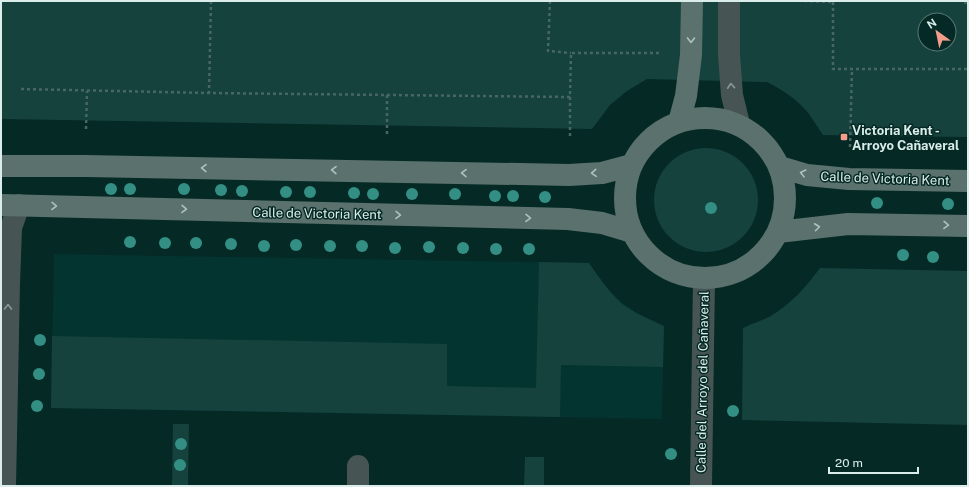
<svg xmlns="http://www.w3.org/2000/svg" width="969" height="487" font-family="'Public Sans',sans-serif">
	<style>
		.built { fill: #04342f }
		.green { fill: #15423d; fill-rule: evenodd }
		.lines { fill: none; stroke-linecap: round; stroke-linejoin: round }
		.path { stroke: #486763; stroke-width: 2.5; stroke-dasharray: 3 3; stroke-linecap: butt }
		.minor { stroke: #465553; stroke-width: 22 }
		.secondary { stroke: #5a716d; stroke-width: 22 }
		.tree { fill: #338e84 }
		.oneway { stroke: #adc2be }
		.oneway2 { stroke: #899997 }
		.poi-dot { fill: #f49d8b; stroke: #052925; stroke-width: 1.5 }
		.labels { text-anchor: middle; stroke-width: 3; stroke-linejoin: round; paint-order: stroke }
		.poi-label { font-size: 13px; font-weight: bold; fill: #daedea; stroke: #052925; text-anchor: start }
		.street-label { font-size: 13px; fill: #daedea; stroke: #052925 }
	</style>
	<rect width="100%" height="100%" fill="#052925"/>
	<path class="built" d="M54,254L589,263L604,285L621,302L639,314L664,326L662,419L51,408Z"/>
	<path class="green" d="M1,1H968V137L868,136L823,135C818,128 814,121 809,114C798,100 783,90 767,82L647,79L627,91L610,105L592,129L1,119ZM925,20H949V44H925Z
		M654 200a52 52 0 1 1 104 0a52 52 0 1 1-104 0Z
		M539,262L589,263C599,277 608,291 620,302C633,313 649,319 664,326L663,367L561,365L560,417L51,408L52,336L447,344V386L536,388Z
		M820,268L968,271V425L742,420L743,328C751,324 760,321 769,317C790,305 806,287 820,268Z
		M173,424H189L188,486H172Z
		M525,457H544V486H524Z"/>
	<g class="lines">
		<path class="path" d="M211,1L209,93L570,97L571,53H662
			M550,1L548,51L571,53
			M804,1L833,2
			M966,1L965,4H968
			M833,2V69H968
			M21,89L209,93
			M86,129L87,91
			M387,134V95
			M570,136V97
			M850,147L852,69"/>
		<path class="minor" d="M729,1V55L732,95L739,124
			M5,486L9,283L11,228L19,205
			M358,486V466
			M701,486L704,278"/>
		<path class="secondary" d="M625 198a80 80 0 1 1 160 0a80 80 0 1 1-160 0Z
			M679,122L686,96L691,55L692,1
			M1,166H86L569,175L602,173L632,165
			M780,167L807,175L849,179L968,181
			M1,205L568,219L602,223L632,232
			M778,232L848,224L968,226"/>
	</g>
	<g class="tree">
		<circle cx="111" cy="189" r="6"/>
		<circle cx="130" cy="189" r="6"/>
		<circle cx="184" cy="189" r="6"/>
		<circle cx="221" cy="190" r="6"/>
		<circle cx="242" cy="191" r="6"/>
		<circle cx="286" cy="192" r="6"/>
		<circle cx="310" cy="192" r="6"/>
		<circle cx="354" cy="193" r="6"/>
		<circle cx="373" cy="194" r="6"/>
		<circle cx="412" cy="194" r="6"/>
		<circle cx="455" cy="194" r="6"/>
		<circle cx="495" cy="196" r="6"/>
		<circle cx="513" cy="196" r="6"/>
		<circle cx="545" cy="197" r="6"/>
		<circle cx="877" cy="203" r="6"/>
		<circle cx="948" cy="204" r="6"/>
		<circle cx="711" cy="208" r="6"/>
		<circle cx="130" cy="242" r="6"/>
		<circle cx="165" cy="243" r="6"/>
		<circle cx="196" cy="243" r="6"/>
		<circle cx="231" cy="244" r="6"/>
		<circle cx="296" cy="245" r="6"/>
		<circle cx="264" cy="246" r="6"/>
		<circle cx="330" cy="246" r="6"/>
		<circle cx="362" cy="246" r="6"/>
		<circle cx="429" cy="247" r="6"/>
		<circle cx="395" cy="248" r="6"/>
		<circle cx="463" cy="248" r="6"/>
		<circle cx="496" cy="249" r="6"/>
		<circle cx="529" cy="249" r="6"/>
		<circle cx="903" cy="255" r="6"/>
		<circle cx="933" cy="257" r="6"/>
		<circle cx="40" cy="340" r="6"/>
		<circle cx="39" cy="374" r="6"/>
		<circle cx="37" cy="406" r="6"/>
		<circle cx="733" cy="411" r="6"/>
		<circle cx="181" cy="444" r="6"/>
		<circle cx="671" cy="454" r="6"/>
		<circle cx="180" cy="465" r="6"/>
	</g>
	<defs><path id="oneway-chevron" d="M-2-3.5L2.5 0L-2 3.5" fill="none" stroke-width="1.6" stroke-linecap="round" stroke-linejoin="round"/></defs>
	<g class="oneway">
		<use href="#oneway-chevron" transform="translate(691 40) rotate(91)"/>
		<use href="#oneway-chevron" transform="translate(204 168) rotate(-179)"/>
		<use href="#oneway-chevron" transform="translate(334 170) rotate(-179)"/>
		<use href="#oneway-chevron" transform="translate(464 173) rotate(-179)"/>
		<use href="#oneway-chevron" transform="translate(594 173) rotate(177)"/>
		<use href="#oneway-chevron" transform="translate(803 173) rotate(-166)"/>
		<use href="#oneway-chevron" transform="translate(54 206) rotate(1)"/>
		<use href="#oneway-chevron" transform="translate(184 209) rotate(1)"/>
		<use href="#oneway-chevron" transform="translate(398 215) rotate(1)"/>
		<use href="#oneway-chevron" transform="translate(528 218) rotate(1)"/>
		<use href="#oneway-chevron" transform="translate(946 225) rotate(1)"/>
		<use href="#oneway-chevron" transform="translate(817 227) rotate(-7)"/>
	</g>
	<g class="oneway2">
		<use href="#oneway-chevron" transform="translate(731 86) rotate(-94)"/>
		<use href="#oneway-chevron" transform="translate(8 307) rotate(-89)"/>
	</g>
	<rect class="poi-dot" x="840" y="133" width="8" height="8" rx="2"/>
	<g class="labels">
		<g class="poi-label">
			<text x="852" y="135">Victoria Kent -<tspan x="852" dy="15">Arroyo Cañaveral</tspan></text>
		</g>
		<g class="street-label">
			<text transform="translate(885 178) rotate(2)" y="5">Calle de Victoria Kent</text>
			<text transform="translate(317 213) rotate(1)" y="5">Calle de Victoria Kent</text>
			<text transform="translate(702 382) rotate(-89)" y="5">Calle del Arroyo del Cañaveral</text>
		</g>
	</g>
	<rect width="969" height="487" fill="none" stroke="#daedea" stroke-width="4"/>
	<g transform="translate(937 32) rotate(327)"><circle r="19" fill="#052925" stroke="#5a7774"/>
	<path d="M0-3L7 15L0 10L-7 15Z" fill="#f49d8b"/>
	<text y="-6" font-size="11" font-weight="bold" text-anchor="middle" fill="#daedea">N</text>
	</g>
	<path d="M829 467v6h89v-6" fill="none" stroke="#daedea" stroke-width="2"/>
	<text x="835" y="467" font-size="12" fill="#daedea" stroke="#052925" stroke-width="3" paint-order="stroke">20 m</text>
</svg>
